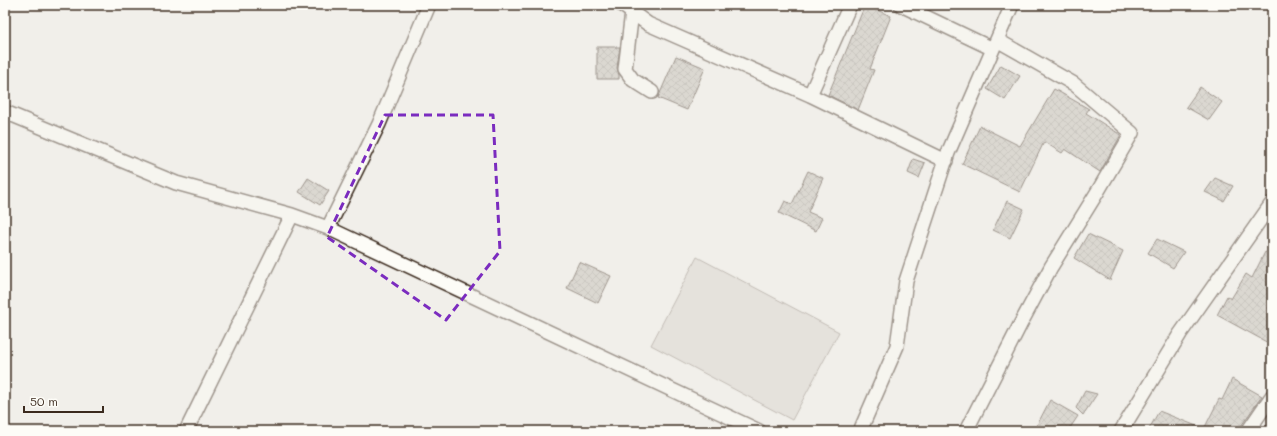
<svg xmlns="http://www.w3.org/2000/svg" width="1277" height="436" font-family="Mali,sans-serif">
	<style>
		.grass { fill: #d7d2cc; stroke: #897e75 }
		.building { fill: url(#building-cross-hatch); stroke: #3b2a1e }
		.lines { fill: none; stroke-linecap: round; stroke-linejoin: round }
		.minor-casing { stroke: #3b2a1e; stroke-width: 16 }
		.minor { stroke: #fdfcf7; stroke-width: 13 }
		.marked { fill: none; stroke: #7b2cbf; stroke-width: 3; stroke-dasharray: 8 5; stroke-linejoin: round }
	</style>
	<defs>
		<pattern id="building-cross-hatch" width="8" height="8" patternUnits="userSpaceOnUse"><rect width="8" height="8" fill="#c1bcb4"/><path d="M0 0l8 8M0 8l8-8" fill="none" stroke="#9e9992"/></pattern>
	</defs>
	<rect width="100%" height="100%" fill="#f1efea"/>
	<filter id="ink" filterUnits="userSpaceOnUse"><feTurbulence type="fractalNoise" baseFrequency=".025" numOctaves="2"/><feDisplacementMap in="SourceGraphic" scale="8" xChannelSelector="R" yChannelSelector="G"/><feConvolveMatrix kernelMatrix="1 2 1 2 8 2 1 2 1" color-interpolation-filters="sRGB"/></filter>
	<g filter="url(#ink)">
		<path class="grass" d="M697,257L839,332L792,420L651,345Z"/>
		<path class="building" d="M865,5L891,16L870,69L874,70L858,110L828,95Z
			M597,47H620L617,68L619,75V79H597Z
			M676,56L705,68L687,110L658,98Z
			M1001,65L1020,76L1005,100L987,89Z
			M1200,87L1222,102L1209,120L1186,107Z
			M1054,89L1089,109L1086,113L1121,135L1100,172L1065,149L1062,153L1044,142L1020,192L962,164L980,126L1020,146Z
			M913,159L925,163L919,178L908,173Z
			M808,171L823,178L808,212L822,218L816,231L779,213L785,201L792,204Z
			M308,178L329,191L320,205L299,192Z
			M1215,178L1233,186L1224,201L1205,192Z
			M1007,201L1024,209L1010,238L993,230Z
			M1088,234L1123,251L1110,280L1074,258Z
			M1157,239L1184,252L1173,268L1148,253Z
			M1265,252L1272,255V345L1217,315L1227,296L1231,299L1246,274L1252,278Z
			M579,262L611,276L598,303L567,288Z
			M1232,379L1262,396L1241,426L1240,431H1148L1159,411L1204,429L1219,399L1222,400Z
			M1085,391L1097,394L1083,415L1076,408Z
			M1050,400L1078,416L1068,431H1034Z"/>
		<g class="lines">
			<defs>
				<path id="minor" d="M622,5L648,24L810,95L946,161
					M901,5L993,49
					M632,12L625,69L633,80L652,92
					M810,95L850,5
					M5,112L176,183L292,215
					M328,228L379,124L429,5
					M186,431L292,215L328,228L759,431
					M860,431L897,346L906,281L948,153L1012,5
					M966,431L1021,323L1051,267L1098,191L1132,133L1074,84L997,40
					M1121,431L1180,334L1272,203
					M1248,431L1272,396"/>
			</defs>
			<use href="#minor" class="minor-casing"/>
			<use href="#minor" class="minor"/>
		</g>
	</g>
	<path d="M0 0H1277V436H0ZM385,115H493L500,251L446,320L327,237Z" fill="#f1efea" fill-opacity=".55" fill-rule="evenodd"/>
	<path class="marked" d="M385,115H493L500,251L446,320L327,237Z"/>
	<rect width="1277" height="436" fill="none" stroke="#fdfcf7" stroke-width="20"/>
	<rect x="10" y="10" width="1257" height="416" fill="none" stroke="#3b2a1e" stroke-width="1.5" filter="url(#ink)"/>
	<path d="M24 406v6h79v-6" fill="none" stroke="#3b2a1e" stroke-width="2"/>
	<text x="30" y="406" font-size="12" fill="#3b2a1e" stroke="#fdfcf7" stroke-width="3" paint-order="stroke">50 m</text>
</svg>
